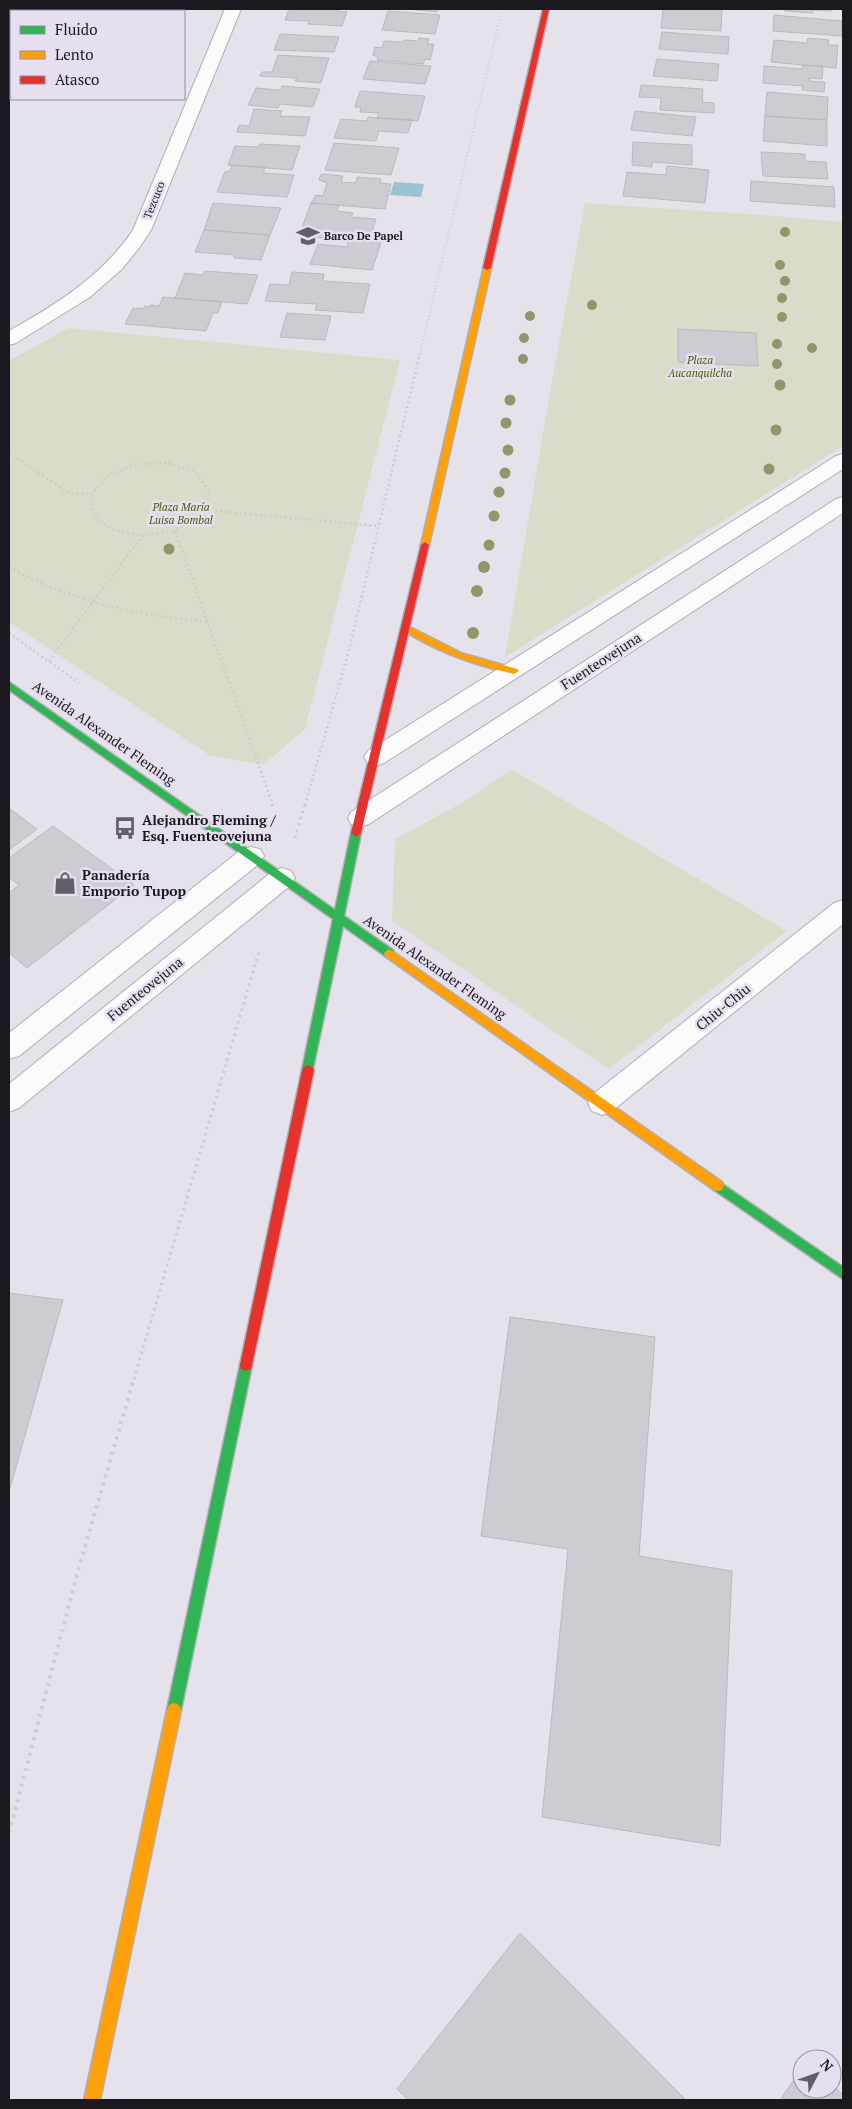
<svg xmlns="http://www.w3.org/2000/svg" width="852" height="2109" font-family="'PT Serif',serif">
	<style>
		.green { fill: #dadcc9 }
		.water { fill: #99c5d0 }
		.building { fill: #cecbd2; stroke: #bbb9bf }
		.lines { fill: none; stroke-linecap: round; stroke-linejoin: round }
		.street-casing { stroke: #b1afb6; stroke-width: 2 }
		.fast-casing { stroke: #b1afb6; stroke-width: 3 }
		.slow-casing { stroke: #b1afb6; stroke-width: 3 }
		.jam-casing { stroke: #b1afb6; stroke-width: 3 }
		.path-far3 { stroke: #cdcccf; stroke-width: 2; stroke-dasharray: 1 2.5; stroke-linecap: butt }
		.path-far2 { stroke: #cdcccf; stroke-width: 2.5; stroke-dasharray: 2 3; stroke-linecap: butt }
		.path-far1 { stroke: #cdcccf; stroke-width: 3; stroke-dasharray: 2.5 4; stroke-linecap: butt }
		.path { stroke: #cdcccf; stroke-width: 4; stroke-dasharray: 3 5; stroke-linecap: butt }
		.street { fill: #fbfbfc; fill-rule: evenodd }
		.fast { fill: #30b455; fill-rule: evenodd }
		.slow { fill: #ff9f0a; fill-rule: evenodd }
		.jam { fill: #e5322d; fill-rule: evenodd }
		.tree { fill: #94956a }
		.labels { text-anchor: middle; stroke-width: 5; stroke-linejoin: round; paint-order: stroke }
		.far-street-label { font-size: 11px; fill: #1b191f; stroke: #e5dfef }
		.far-poi-label { font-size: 11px; font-weight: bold; fill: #1b191f; stroke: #e5dfef; text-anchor: start }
		.far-park-label { font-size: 11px; font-style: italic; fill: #505600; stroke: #e5dfef }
		.street-label { font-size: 14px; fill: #1b191f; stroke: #e5dfef }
		.poi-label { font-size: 14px; font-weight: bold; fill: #1b191f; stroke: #e5dfef; text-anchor: start }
	</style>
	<rect width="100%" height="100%" fill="#e6e2ec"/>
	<path class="green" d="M585,203L763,215L843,222V446L505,657L549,397Z
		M68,328L400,360L305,729L263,765L209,755L9,622V361Z
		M511,769L787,931L609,1069L392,921L395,839L467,800Z"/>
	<path class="water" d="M394,182L424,184L421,197L390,195Z"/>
	<path class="building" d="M289,9H337L336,11L347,12L342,26L308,24L309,21L285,20Z
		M407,9H438L437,12Z
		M663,9H722L721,31L661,28Z
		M783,9H832L831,11L813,10V13L785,11Z
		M388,11L440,15L435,34L382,30Z
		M774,15L842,21V36L773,31Z
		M662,32L729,37L728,54L659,49Z
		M280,34L339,37L334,52L274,50Z
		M419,38L429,39L427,44H434L430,60L425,59L423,64L377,60L378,57L373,55L375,47L382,48L384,41L403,42L404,40L418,41Z
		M808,38L829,40L828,45H838L836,68L771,62L774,40L807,43Z
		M278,55L329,58L321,83L295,81L297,78L260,76L262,72H272Z
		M657,59L719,64L717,81L653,76Z
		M370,61L431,66L425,84L363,79Z
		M802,65L823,66L822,79L809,78V81L825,82L824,92L802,90L803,86L763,83L764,66L802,69Z
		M641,85L703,89L702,102L714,103V113L660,110L661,98L639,97Z
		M282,86L320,89L313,107L280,104L278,108L248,105L256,88L280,90Z
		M360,91L425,96L418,121L377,118L379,113L360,112L361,107H355Z
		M767,92L828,97L827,120L765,116Z
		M254,109L282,111L280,116L310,117L305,136L237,132L239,125L249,126Z
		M635,111L696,117L692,136L631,130Z
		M765,116L827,120V146L763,141Z
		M368,117L377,118L412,120L408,133L379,131L376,141L334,138L341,119L367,121Z
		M633,142L692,145V165L652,162V167L632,165Z
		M334,143L399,148L391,175L325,170Z
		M260,144L300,146L292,170L228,165L235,146L259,147Z
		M761,152L805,154V161L826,162L828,179L763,176Z
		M232,165L265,167L263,173L294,175L287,197L217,192L225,172L230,171Z
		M667,166L709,170L705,203L623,196L627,172L666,175Z
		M321,174L343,176L341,182L356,183L357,177L381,179L380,183L391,184L385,209L311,203L316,195L323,196L327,183L319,180Z
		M751,181L834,187L835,207L750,201Z
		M213,203L281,208L270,235L204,230Z
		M311,203L339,205L337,211L353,213L351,217L376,219L369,242L299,236Z
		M204,230L270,235L261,260L234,258V255L195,252Z
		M349,240L381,243L372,270L310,264L318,244L347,247Z
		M205,271L258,275L247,304L175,298L185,273L203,275Z
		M292,272L324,274L323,281L370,284L363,313L315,310L317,304L265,301L270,284L289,285Z
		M163,297L175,298L222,302L218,313H213L206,331L125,324L133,308L143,309L145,306L150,307L151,305L159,306Z
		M287,313L331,316L325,340L280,337Z
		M678,329L756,333L758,366L678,362Z
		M9,808L37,829L9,850Z
		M53,826L134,885L27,968L9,953V893L19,885L9,877V858Z
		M9,1293L63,1300L9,1492Z
		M510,1317L655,1337L639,1556L732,1571L720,1846L542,1817L568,1549L481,1536Z
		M520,1933L686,2100H408L397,2089Z
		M802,2068V2089H832V2085L843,2095V2100H780Z"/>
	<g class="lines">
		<defs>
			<path id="street" d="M225,9H241L151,230L139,248L122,269L90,297L16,343L9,345V331C57,304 102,276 133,230Z
				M843,454V469L384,763L376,766L368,763L364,757L368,751L836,456Z
				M843,497V513L369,824L360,827L351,824L348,818L351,812L836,499Z
				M251,847L260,849L264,856L260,863L19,1056L9,1059V1033L242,849Z
				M282,868L291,871L295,878L291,885L19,1108L9,1112V1084L273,871Z
				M843,900V924L612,1111L602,1115L592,1111L588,1103L592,1095L834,903Z"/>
			<path id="fast" d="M9,682L335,910L351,833L356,829L360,830L361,833L344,916L393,950L394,953L389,957L385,956L343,926L312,1073H304L302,1070L333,919L9,690Z
				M718,1181L843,1267V1279L714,1190L712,1186L714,1182Z
				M246,1359L251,1361L252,1365L181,1710L179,1715L174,1717L169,1715L167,1710L240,1365L241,1361Z"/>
			<path id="slow" d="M484,266L491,268L429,545L425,548L421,545Z
				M406,625L461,653L517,669L519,671L514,674C474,665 437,652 403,630V626Z
				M389,949L722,1182L724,1186L722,1190L718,1191L714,1190L385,956L384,953Z
				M174,1703L179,1705L181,1710L100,2100H84L167,1710L169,1705Z"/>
			<path id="jam" d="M543,9H549L491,268L487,270L483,268Z
				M425,542L429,545L361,833L356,837L351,833L421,545Z
				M308,1065L312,1067L314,1070L252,1365L251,1369L246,1371L241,1369L240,1365L302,1070L304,1067Z"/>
		</defs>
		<use href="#street" class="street-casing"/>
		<use href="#fast" class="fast-casing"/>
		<use href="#slow" class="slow-casing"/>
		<use href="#jam" class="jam-casing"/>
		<path class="path-far3" d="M420,354L502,9"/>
		<path class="path-far2" d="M9,453L70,494L92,493
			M168,463L195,472L209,490L205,510L175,531L142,536L111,529L93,513L92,493L108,475L137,464Z
			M205,510L378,526
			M175,531L273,805
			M9,567C72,602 137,615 208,622
			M9,633L79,683
			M49,661L142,536
			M305,805L348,654L420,353"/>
		<path class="path-far1" d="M272,804L274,809
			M295,838L305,804
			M134,1379L259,951"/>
		<path class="path" d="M9,1833L78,1571L134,1378"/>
		<use href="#street" class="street"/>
		<use href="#fast" class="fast"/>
		<use href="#slow" class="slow"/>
		<use href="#jam" class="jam"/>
	</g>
	<g class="tree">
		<circle cx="785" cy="232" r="5"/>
		<circle cx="780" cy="265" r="5"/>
		<circle cx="785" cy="281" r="5"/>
		<circle cx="782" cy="298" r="5"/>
		<circle cx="592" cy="305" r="5"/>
		<circle cx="530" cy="316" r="5"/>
		<circle cx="782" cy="317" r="5"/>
		<circle cx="524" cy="338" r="5"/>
		<circle cx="777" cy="344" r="5"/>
		<circle cx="812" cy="348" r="5"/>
		<circle cx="523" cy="359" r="5"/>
		<circle cx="777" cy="364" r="5"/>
		<circle cx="780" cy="385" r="5.5"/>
		<circle cx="510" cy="400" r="5.5"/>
		<circle cx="506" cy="423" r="5.5"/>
		<circle cx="776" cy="430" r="5.5"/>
		<circle cx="508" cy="450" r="5.5"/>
		<circle cx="769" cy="469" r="5.5"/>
		<circle cx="505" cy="473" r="5.5"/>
		<circle cx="499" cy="492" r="5.5"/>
		<circle cx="494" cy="516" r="5.5"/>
		<circle cx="489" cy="545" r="5.5"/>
		<circle cx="169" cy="549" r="5.5"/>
		<circle cx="484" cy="567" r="6"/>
		<circle cx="477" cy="591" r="6"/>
		<circle cx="473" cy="633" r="6"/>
	</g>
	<defs>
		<symbol id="school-bare" viewBox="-9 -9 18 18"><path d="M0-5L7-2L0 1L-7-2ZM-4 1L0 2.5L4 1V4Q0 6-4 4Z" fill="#625f67" stroke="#e5dfef" stroke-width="2.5" paint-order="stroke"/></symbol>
		<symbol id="bus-bare" viewBox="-9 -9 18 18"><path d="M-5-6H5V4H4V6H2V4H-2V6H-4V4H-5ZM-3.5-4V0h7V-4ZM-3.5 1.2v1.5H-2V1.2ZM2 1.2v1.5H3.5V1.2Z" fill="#625f67" stroke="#e5dfef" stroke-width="2.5" paint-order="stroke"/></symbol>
		<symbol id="shop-bare" viewBox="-9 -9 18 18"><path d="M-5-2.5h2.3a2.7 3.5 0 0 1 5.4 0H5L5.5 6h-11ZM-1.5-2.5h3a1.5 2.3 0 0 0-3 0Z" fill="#625f67" stroke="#e5dfef" stroke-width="2.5" paint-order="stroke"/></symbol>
	</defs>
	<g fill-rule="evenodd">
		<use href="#school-bare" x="292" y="220" width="32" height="32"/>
		<use href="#bus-bare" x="109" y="812" width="32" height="32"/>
		<use href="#shop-bare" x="49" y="867" width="32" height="32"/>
	</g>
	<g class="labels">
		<g class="far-street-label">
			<text transform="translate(154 200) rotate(-68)" y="4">Tezcuco</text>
		</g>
		<g class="far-poi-label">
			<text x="324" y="240">Barco De Papel</text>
		</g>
		<g class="far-park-label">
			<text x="700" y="364">Plaza<tspan x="700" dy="13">Aucanquilcha</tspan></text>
			<text x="181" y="511">Plaza María<tspan x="181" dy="13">Luisa Bombal</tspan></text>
		</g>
		<g class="street-label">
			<text transform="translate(601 661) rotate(-33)" y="5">Fuenteovejuna</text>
			<text transform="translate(104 733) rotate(35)" y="5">Avenida Alexander Fleming</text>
			<text transform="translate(435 967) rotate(35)" y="5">Avenida Alexander Fleming</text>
			<text transform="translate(145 989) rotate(-39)" y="5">Fuenteovejuna</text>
			<text transform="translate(723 1007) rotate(-39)" y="5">Chiu-Chiu</text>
		</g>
		<g class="poi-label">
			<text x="142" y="825">Alejandro Fleming /<tspan x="142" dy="16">Esq. Fuenteovejuna</tspan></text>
			<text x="82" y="880">Panadería<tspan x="82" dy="16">Emporio Tupop</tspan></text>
		</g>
	</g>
	<rect width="852" height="2109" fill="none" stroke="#1b191f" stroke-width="20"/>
	<rect x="10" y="10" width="175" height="90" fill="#e5dfef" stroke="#94909c"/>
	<rect x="20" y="26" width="25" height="8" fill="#30b455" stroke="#94909c"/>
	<text x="55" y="35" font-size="15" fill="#1b191f">Fluido</text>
	<rect x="20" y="51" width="25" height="8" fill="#ff9f0a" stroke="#94909c"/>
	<text x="55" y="60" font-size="15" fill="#1b191f">Lento</text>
	<rect x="20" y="76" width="25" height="8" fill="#e5322d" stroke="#94909c"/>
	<text x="55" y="85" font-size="15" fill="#1b191f">Atasco</text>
	<g transform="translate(817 2074) rotate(49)"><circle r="24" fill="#e5dfef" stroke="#94909c"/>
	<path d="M0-4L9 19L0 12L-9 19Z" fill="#625f67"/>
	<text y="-8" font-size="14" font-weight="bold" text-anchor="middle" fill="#1b191f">N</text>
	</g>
</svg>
